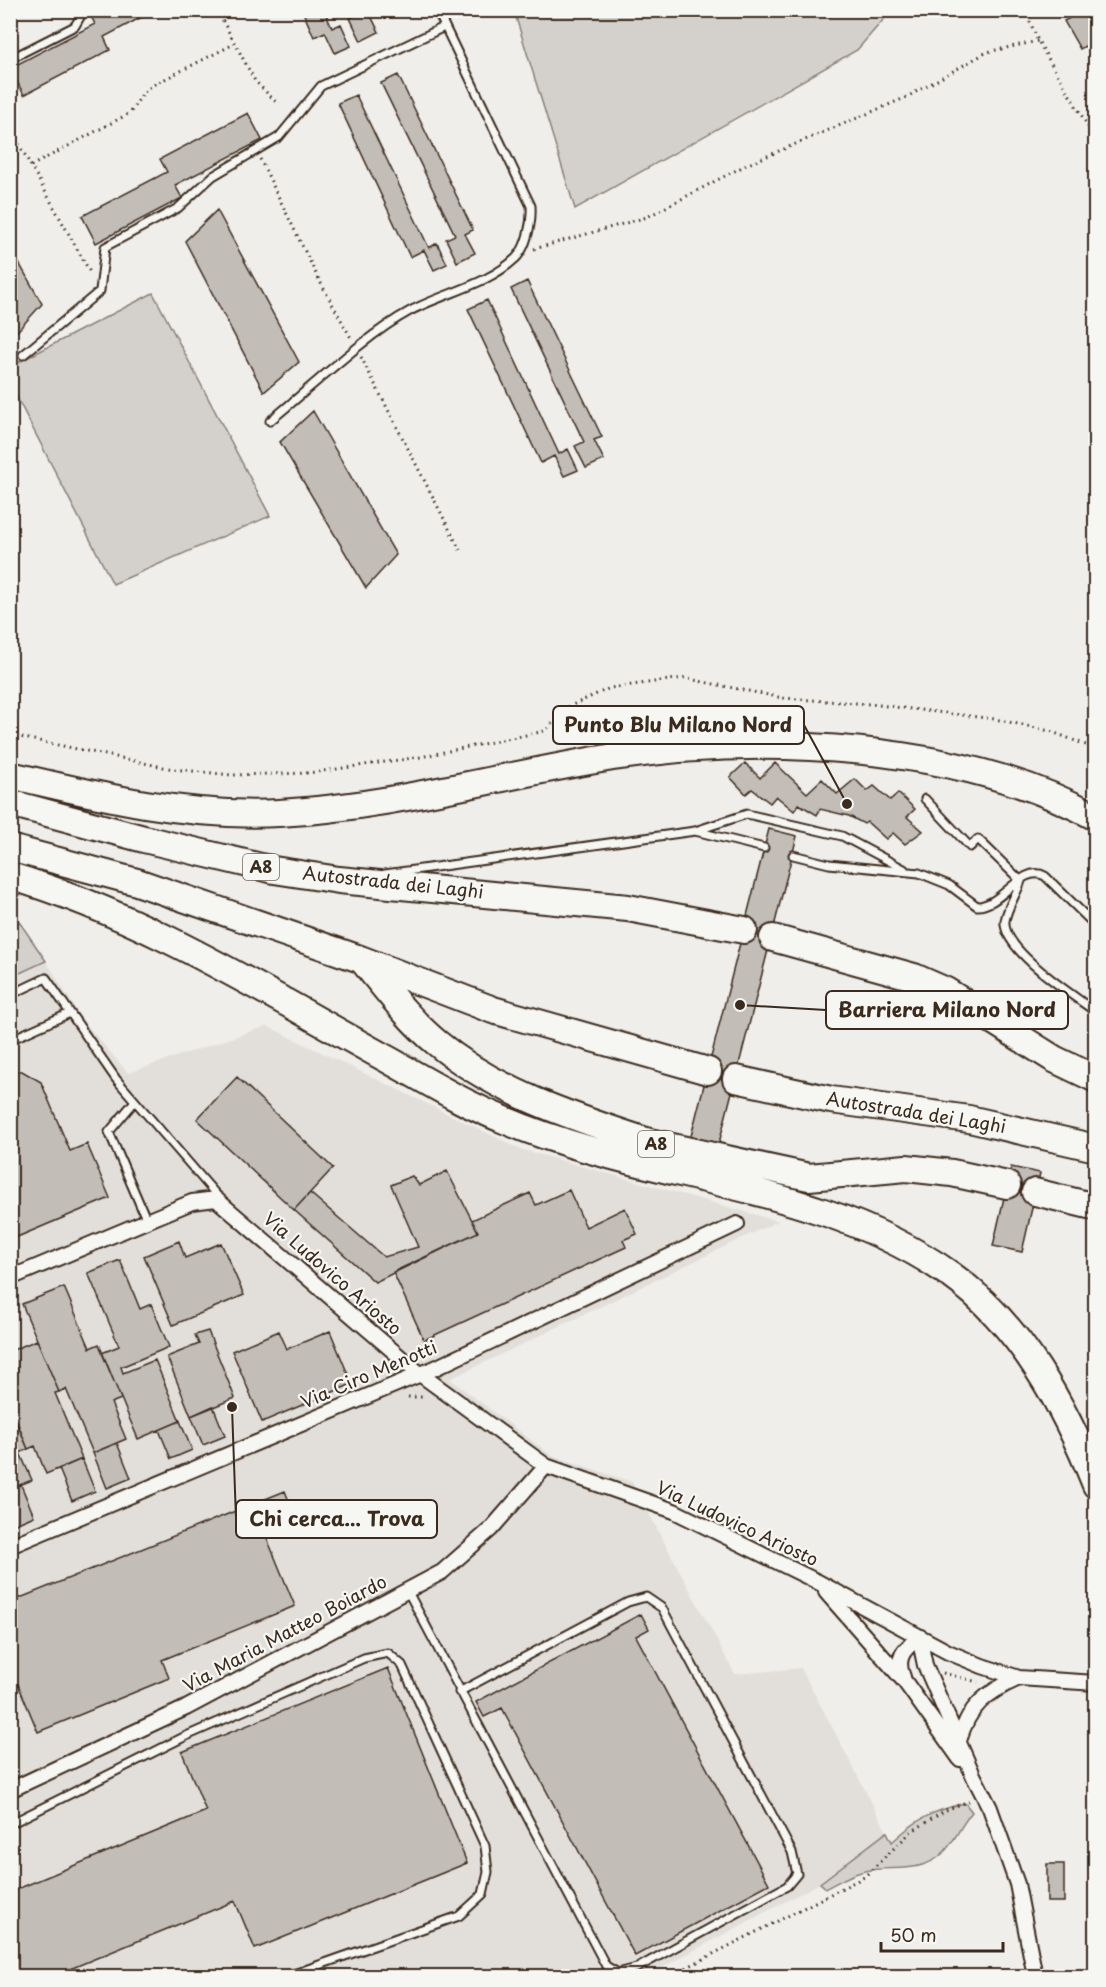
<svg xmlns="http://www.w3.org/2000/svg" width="1106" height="1987" font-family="'Playpen Sans',sans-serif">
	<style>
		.built { fill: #e2dfdb }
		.green { fill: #d4d1cc; stroke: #887e75; stroke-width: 1.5 }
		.building { fill: #c2bdb7; stroke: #3b2a1e; stroke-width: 1.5 }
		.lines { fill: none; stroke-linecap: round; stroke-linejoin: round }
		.service-casing { stroke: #3b2a1e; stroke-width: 11 }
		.minor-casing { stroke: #3b2a1e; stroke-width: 18 }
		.motorway-casing { stroke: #3b2a1e; stroke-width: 30 }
		.path { stroke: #3b2a1e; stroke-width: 3; stroke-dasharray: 1.5 4.5; stroke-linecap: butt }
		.service { stroke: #f6f6f2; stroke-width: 7 }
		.minor { stroke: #f6f6f2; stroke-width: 14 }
		.motorway { stroke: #f6f6f2; stroke-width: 26 }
		.labels { text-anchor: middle; stroke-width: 4.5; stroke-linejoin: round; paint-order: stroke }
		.shield { fill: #f6f6f2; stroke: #73675e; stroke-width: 1.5 }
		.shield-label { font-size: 16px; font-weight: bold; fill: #3b2a1e }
		.street-label { font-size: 18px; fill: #3b2a1e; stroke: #f6f6f2 }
		.leader { fill: none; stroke: #3b2a1e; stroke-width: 2 }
		.callout-dot { fill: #3b2a1e; stroke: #f6f6f2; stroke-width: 2 }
		.callout { fill: #f6f6f2; stroke: #3b2a1e; stroke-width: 2 }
		.callout-label { font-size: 20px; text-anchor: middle; font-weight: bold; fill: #3b2a1e }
	</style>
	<rect width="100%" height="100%" fill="#efeeea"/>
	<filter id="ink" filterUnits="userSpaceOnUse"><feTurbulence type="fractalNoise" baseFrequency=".0167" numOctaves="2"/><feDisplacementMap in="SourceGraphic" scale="12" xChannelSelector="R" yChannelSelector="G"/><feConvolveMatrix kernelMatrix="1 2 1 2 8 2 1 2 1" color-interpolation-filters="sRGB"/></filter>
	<g filter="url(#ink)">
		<path class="built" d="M46,961L82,1019L128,1073L267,1026L520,1149L778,1221L450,1379L551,1455L632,1482L735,1674L801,1668L887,1832L820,1883L646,1976H11V977Z"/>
		<path class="green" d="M514,11V10L891,11L857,50L575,209Z
			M153,293L270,516L113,584L11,386V366Z
			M11,918L18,920L46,961L11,977Z
			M965,1803L972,1812C960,1826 955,1842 942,1854C918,1876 888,1864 861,1872C849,1875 837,1883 826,1888L820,1883L887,1832L892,1842C917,1819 932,1811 965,1803Z"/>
		<path class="building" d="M155,10L104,37L110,50L24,95L10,68L95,24L88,11L90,10Z
			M302,10H324L332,28L341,24L351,46L335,53L325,32L314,37Z
			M357,10H373L369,12L379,32L361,41L350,18L359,14Z
			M1084,10H1096V40L1080,49L1064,21Z
			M398,75L473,230L465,234L475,253L457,262L446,239L455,235L381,83Z
			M356,95L429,248L437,243L447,264L434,270L424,250L410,257L338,103Z
			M248,113L262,140L175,185L182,198L96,243L82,216L167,172L160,159Z
			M217,210L299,362L264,392L185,241Z
			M10,247L42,304L12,337L10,335Z
			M527,281L602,437L594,440L604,460L586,468L575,446L584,442L511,289Z
			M487,300L559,454L568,449L578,470L564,476L554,456L541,463L468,309Z
			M313,411L396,555L366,588L280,442Z
			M745,763L760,778L775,763L807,793L822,779L837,794L855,779L867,791L874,786L890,800L898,793L915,809L907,817L923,831L905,844L893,833L886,839L867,822L864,824L849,816L820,809L817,815L799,804L794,811L776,796L770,803L752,789L746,794L730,777Z
			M769,829L797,836L717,1151L689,1144Z
			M10,1070L22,1071L41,1082L70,1151L87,1144L110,1198L10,1240Z
			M237,1077L333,1168L294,1210L197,1119Z
			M1011,1167L1040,1173L1022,1252L993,1246Z
			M447,1171L478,1232L375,1282L294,1210L310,1193L384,1257L418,1247L391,1185L412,1176L419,1185Z
			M569,1190L586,1227L625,1208L637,1234L623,1240L626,1247L424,1340L393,1272L478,1232L472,1220L530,1193L536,1205Z
			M179,1241L185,1258L221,1243L244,1295L173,1325L144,1256Z
			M120,1260L140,1309L151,1304L169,1347L121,1367L123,1373L155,1360L180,1421L138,1439L102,1353L119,1346L88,1273Z
			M64,1287L90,1348L99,1344L121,1399L111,1403L126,1439L93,1453L66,1389L59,1392L22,1304Z
			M208,1331L235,1398L191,1416L167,1357L199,1344L195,1335Z
			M279,1331L287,1349L330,1331L352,1384L262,1422L232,1351Z
			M37,1340L59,1392L55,1393L82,1459L46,1474L35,1446L28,1449L10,1407V1351Z
			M213,1406L225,1436L203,1445L191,1416Z
			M15,1417L28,1449L20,1453L32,1480L10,1489V1419Z
			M180,1421L192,1450L171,1459L159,1430Z
			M117,1443L131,1478L107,1488L93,1453Z
			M82,1459L95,1491L72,1501L59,1469Z
			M21,1485L34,1516L11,1526L10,1489Z
			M285,1491L291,1506L259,1519L295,1606L162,1660L169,1678L38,1732L10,1665V1602Z
			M641,1614L649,1629L636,1636L769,1884L635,1956L502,1708L484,1717L476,1702Z
			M388,1668L467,1863L255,1949L235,1901L53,1976H10V1892L206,1811L182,1752Z
			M1047,1864H1064V1902H1047Z"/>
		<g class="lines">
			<defs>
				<path id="service" d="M10,59L75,26L84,10
					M23,355L100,291L105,247L178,208L213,176L279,137L321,86L444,27
					M270,421C311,388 364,336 410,311C444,293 488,285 516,258C527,247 532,222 531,206L437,10
					M925,799L970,847L978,839L1021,881
					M695,831L747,814L842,836L904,869
					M793,855L829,864L919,873L949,885L977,906C1001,907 1022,863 1045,876L1096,926
					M385,874L695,831L764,848
					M1021,881C1017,894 1007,907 1005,921C1002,950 1073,995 1096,1012
					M10,995L46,978L116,1079L220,1199
					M10,1040L70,1013
					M135,1101L109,1132L147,1221
					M407,1590L606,1966L618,1973L637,1968L787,1886L797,1874L792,1852L662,1608L646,1597L628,1602L459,1692
					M10,1824L184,1737L364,1658L388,1653L402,1665L485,1846L488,1872L483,1894L459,1916L288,1976"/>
				<path id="minor" d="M10,1278L192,1202L216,1199L420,1374L546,1466L674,1511L816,1581L948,1652L982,1666L1019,1678L1096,1683
					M10,1546L435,1368L737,1224
					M826,1592L905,1682L960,1759
					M919,1637L925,1665L974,1777L990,1808L1017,1884L1035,1976
					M903,1677C895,1658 904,1649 919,1637
					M959,1741C968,1706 987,1692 1019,1678
					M10,1790L186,1708L442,1572L491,1529L546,1466"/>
				<path id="motorway" d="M10,775C98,796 188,818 279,813C392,807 501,775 613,757C763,734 959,743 1096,817
					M10,803L144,839L274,870L339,880L628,908L744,930
					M10,848L137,882L360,959L493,1010L708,1071
					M10,876C145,916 265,992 387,1059C425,1080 462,1103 502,1119C648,1182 818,1181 951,1275C1021,1325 1065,1407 1096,1485
					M773,938L914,977L946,991L1054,1059L1096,1079
					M363,961C386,989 409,1020 437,1043C497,1093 576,1118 649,1142L809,1177L906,1168L952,1173L1007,1185
					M736,1079L831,1100L969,1119L1096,1148
					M1035,1192L1096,1207"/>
			</defs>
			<use href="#service" class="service-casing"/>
			<use href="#minor" class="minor-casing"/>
			<use href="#motorway" class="motorway-casing"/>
			<path class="path" d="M217,10L255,81L276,102
				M1025,10L1038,41L1096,140
				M10,128L91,274
				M260,159L317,276L351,338
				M31,166L130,113L143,93L153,85L234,44
				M534,249L647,217L746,165L907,97L987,52L1038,41
				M361,357L460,550
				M10,735L173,769L231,775L309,773L420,757L545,731L568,707L610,688L684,678L783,698L870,704L995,719L1050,731L1096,749
				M408,1397H425
				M943,1673L978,1682
				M670,1976L864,1877L911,1832L946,1810L969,1801"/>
			<use href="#service" class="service"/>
			<use href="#minor" class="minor"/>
			<use href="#motorway" class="motorway"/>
		</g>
	</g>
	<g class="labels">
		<g class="shield">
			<rect x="243" y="854" width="36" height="26" rx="4.5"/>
			<rect x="638" y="1131" width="36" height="26" rx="4.5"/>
		</g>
		<g class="shield-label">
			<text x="261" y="873">A8</text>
			<text x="656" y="1150">A8</text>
		</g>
		<g class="street-label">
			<text transform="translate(393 883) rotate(6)" y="6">Autostrada dei Laghi</text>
			<text transform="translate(916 1113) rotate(9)" y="6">Autostrada dei Laghi</text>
			<text transform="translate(332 1274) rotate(41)" y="6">Via Ludovico Ariosto</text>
			<text transform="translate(369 1375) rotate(-23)" y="6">Via Ciro Menotti</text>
			<text transform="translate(737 1524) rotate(25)" y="6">Via Ludovico Ariosto</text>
			<text transform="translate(285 1634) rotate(-28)" y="6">Via Maria Matteo Boiardo</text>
		</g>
	</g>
	<path class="leader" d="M847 804L804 725M740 1005L826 1010M232 1407L236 1519"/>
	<g class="callout-dot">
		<circle cx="847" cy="804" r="6"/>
		<circle cx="740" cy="1005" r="6"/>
		<circle cx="232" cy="1407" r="6"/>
	</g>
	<g class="callout">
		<rect x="553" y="706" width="251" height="38" rx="6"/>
		<rect x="826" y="991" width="242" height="38" rx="6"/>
		<rect x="236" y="1500" width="201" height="38" rx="6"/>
	</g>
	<g class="callout-label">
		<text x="678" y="732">Punto Blu Milano Nord</text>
		<text x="947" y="1017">Barriera Milano Nord</text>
		<text x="337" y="1526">Chi cerca... Trova</text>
	</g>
	<rect width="1106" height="1987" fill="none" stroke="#f6f6f2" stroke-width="36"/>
	<rect x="18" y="18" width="1070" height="1951" fill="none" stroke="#3b2a1e" stroke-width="2" filter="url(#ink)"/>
	<path d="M881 1942v9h122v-9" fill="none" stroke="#3b2a1e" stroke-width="3"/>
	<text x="890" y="1942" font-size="18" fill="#3b2a1e" stroke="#f6f6f2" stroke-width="4.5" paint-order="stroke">50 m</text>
</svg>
